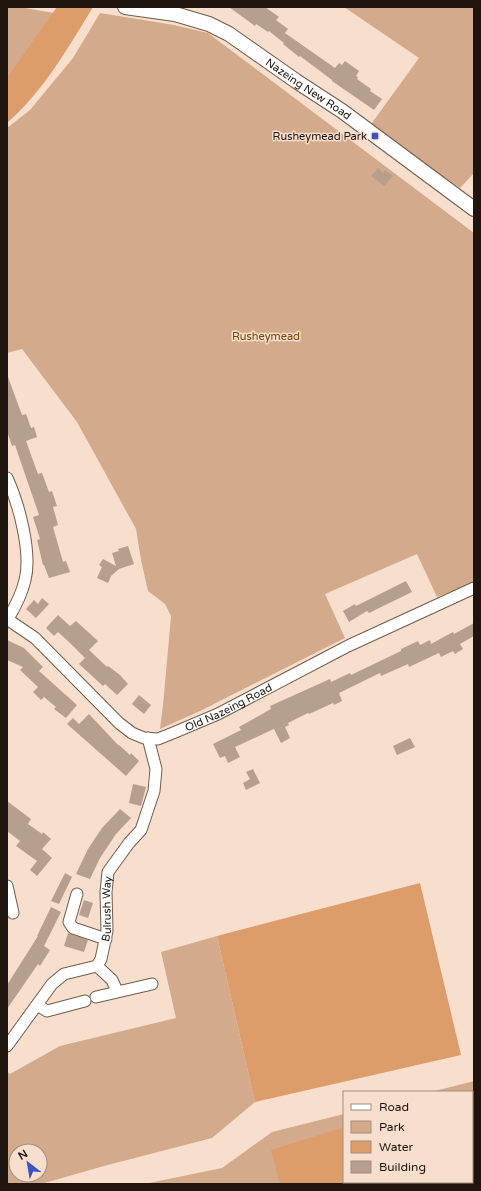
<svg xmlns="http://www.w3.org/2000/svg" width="481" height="1191" font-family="'Varela Round',sans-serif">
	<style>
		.green { fill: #d3ab8c; fill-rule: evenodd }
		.water { fill: #dd9d6b }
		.building { fill: #b79f8d }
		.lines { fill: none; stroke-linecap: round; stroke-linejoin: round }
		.minor-casing { stroke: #715b4b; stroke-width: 13 }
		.major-casing { stroke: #715b4b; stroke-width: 16 }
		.minor { stroke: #fff; stroke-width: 11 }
		.major { stroke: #fff; stroke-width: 14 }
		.poi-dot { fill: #3854c5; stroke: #f8decc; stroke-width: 1.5 }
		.labels { text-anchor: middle; stroke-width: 3; stroke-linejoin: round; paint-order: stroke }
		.street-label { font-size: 11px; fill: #1e150f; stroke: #f8decc }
		.poi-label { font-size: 11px; fill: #1e150f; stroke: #f8decc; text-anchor: end }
		.park-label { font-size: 11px; fill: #7d4201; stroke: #f8decc }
	</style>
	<rect width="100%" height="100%" fill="#f8decc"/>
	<path class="green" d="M7,7H19L54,13L7,77Z
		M344,7H474V173L460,188L369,127L419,58Z
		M100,13L174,25L208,33L474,233V583L437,597L417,554L325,594L345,638L200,711L160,729L163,705L171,616L165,604L148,591L141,560L136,529L77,422L22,349L7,353V128L30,110L73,58Z
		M217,936L255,1102L212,1138L104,1166L41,1184H7V1072L10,1074L60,1046L176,1018L161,952ZM16,1151H40V1175H16Z
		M474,1081V1184H144L222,1168L272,1132L344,1114V1182H472V1092H431Z"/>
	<path class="water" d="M57,7H93C68,48 43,92 7,123V77Z
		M420,883L461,1055L255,1102L217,936Z
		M344,1127V1182H472V1165L474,1172V1184H280L271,1150Z"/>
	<path class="building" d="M229,7H265L279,17L276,20L288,29L285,33L335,68L339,63L342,65L345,61L359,71L356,76L358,77L357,79L371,89L370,91L382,99L374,110L332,81V80L300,56L299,57L283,44L284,43L269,31L268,32L256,24L255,26Z
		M378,168L383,173L385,170L393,176L384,186L371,176Z
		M7,377H8L22,415L26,414L31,428L34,427L37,437L26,441L38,474L42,473L49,492L52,491L57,506L53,507L58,525L53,527L63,562L66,561L70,572L49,578L44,565H43L37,540L40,539L33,517L39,515L15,445L12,446L7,431Z
		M128,546L134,564L119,569L111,576L108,583L97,578L102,567L99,565L103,559L116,566L112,553L119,551L118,549Z
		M406,581L412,592L369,613L367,611L349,622L343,611L355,604L356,606Z
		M42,598L49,604L36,618L26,609L34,600L38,604Z
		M58,615L70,626L76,621L98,641L89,650L107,667L108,666L120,675L128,684L117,695L105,684L103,686L79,664L85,658L69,642L58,632L54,636L46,628Z
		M474,623V636L460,644L463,649L455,654L453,651L441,657L439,653L409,667L408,664L381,676L380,673L339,693L342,701L334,705L333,703L309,714L308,713L288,723L289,725L285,727L290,738L281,743L274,729L235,747L240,757L228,763L225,756L220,758L213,744L241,730L239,727L271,709L270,706L330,679L331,682L350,673L351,675L401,651V649L418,641L420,645L430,640L431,644L453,632L454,634Z
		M7,640L24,648L43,667L39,671L77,705L66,718L54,709L56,707L44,697L41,700L33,692L38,687L20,670L23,667L7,660Z
		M139,695L151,705L144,714L132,704Z
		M89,714L118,745H119L130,755L131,753L139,761L126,776L67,724L73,718L79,724Z
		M410,738L415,747L397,755L393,746Z
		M253,769L260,783L246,790L243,783L250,779L246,772Z
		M133,784L146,787L141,806L129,803Z
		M7,801L31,819L28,824L42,834L43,832L51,839L42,849L52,858L37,876L30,870L37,861L16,846L20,841L7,831Z
		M120,809L131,818L116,834L100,858L90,879L76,874L88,849L102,828Z
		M65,873L72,877L59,904L51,901Z
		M84,900L93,903L88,918L79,915Z
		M51,907L61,912L44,946L50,950L40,966L38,964L7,1009V985L38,936H37Z
		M68,933L88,940L84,952L64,946Z"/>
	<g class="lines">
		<defs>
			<g id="minor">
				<path d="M7,478C19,504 32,553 25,580C22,594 15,607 8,619"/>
				<path id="s1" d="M7,619L35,638L119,723L132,733L144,738L158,739L173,733L218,714L348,646L474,588"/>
				<path d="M7,886L13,913"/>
				<path d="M77,894L69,922L73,928L106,939"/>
				<path d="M97,966L112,980L117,991"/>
				<path d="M96,997L152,984"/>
				<path d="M37,1005L47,1011L85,1001"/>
				<path id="s2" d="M7,1046L52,984L64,974L97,966L101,959L107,931L106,892L108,872L129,843L141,830L154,791L156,769L148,738"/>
			</g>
			<g id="major">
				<path id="s3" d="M125,7L175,14L209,24L229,34L296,81L342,111L474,209"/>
			</g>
		</defs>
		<use href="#minor" class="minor-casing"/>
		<use href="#major" class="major-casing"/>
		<use href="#minor" class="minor"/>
		<use href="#major" class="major"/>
	</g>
	<rect class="poi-dot" x="371" y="132" width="8" height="8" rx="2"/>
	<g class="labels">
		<g class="street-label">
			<text dy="4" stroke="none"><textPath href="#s3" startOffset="205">Nazeing New Road</textPath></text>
			<text dy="4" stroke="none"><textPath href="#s1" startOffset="274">Old Nazeing Road</textPath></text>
			<text dy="4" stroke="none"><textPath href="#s2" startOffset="185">Bulrush Way</textPath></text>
		</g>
		<g class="poi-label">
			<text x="367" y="140">Rusheymead Park</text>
		</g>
		<g class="park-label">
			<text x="266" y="340">Rusheymead</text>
		</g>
	</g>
	<rect width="481" height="1191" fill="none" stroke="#1e150f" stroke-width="16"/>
	<rect x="343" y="1091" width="130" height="92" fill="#f8decc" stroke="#a18e80"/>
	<rect x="351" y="1104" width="20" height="6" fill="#ffffff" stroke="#a18e80"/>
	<text x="379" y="1111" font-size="12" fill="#1e150f">Road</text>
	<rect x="351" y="1121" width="20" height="12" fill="#d3ab8c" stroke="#a18e80"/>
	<text x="379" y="1131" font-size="12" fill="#1e150f">Park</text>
	<rect x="351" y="1141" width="20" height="12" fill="#dd9d6b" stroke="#a18e80"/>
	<text x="379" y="1151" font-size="12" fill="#1e150f">Water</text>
	<rect x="351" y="1161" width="20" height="12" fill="#b79f8d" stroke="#a18e80"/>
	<text x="379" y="1171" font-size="12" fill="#1e150f">Building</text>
	<g transform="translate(28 1163) rotate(329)"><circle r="19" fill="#f8decc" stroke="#a18e80"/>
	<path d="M0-3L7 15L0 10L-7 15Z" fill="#3854c5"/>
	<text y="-6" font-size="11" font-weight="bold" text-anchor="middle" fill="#1e150f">N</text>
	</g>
</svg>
